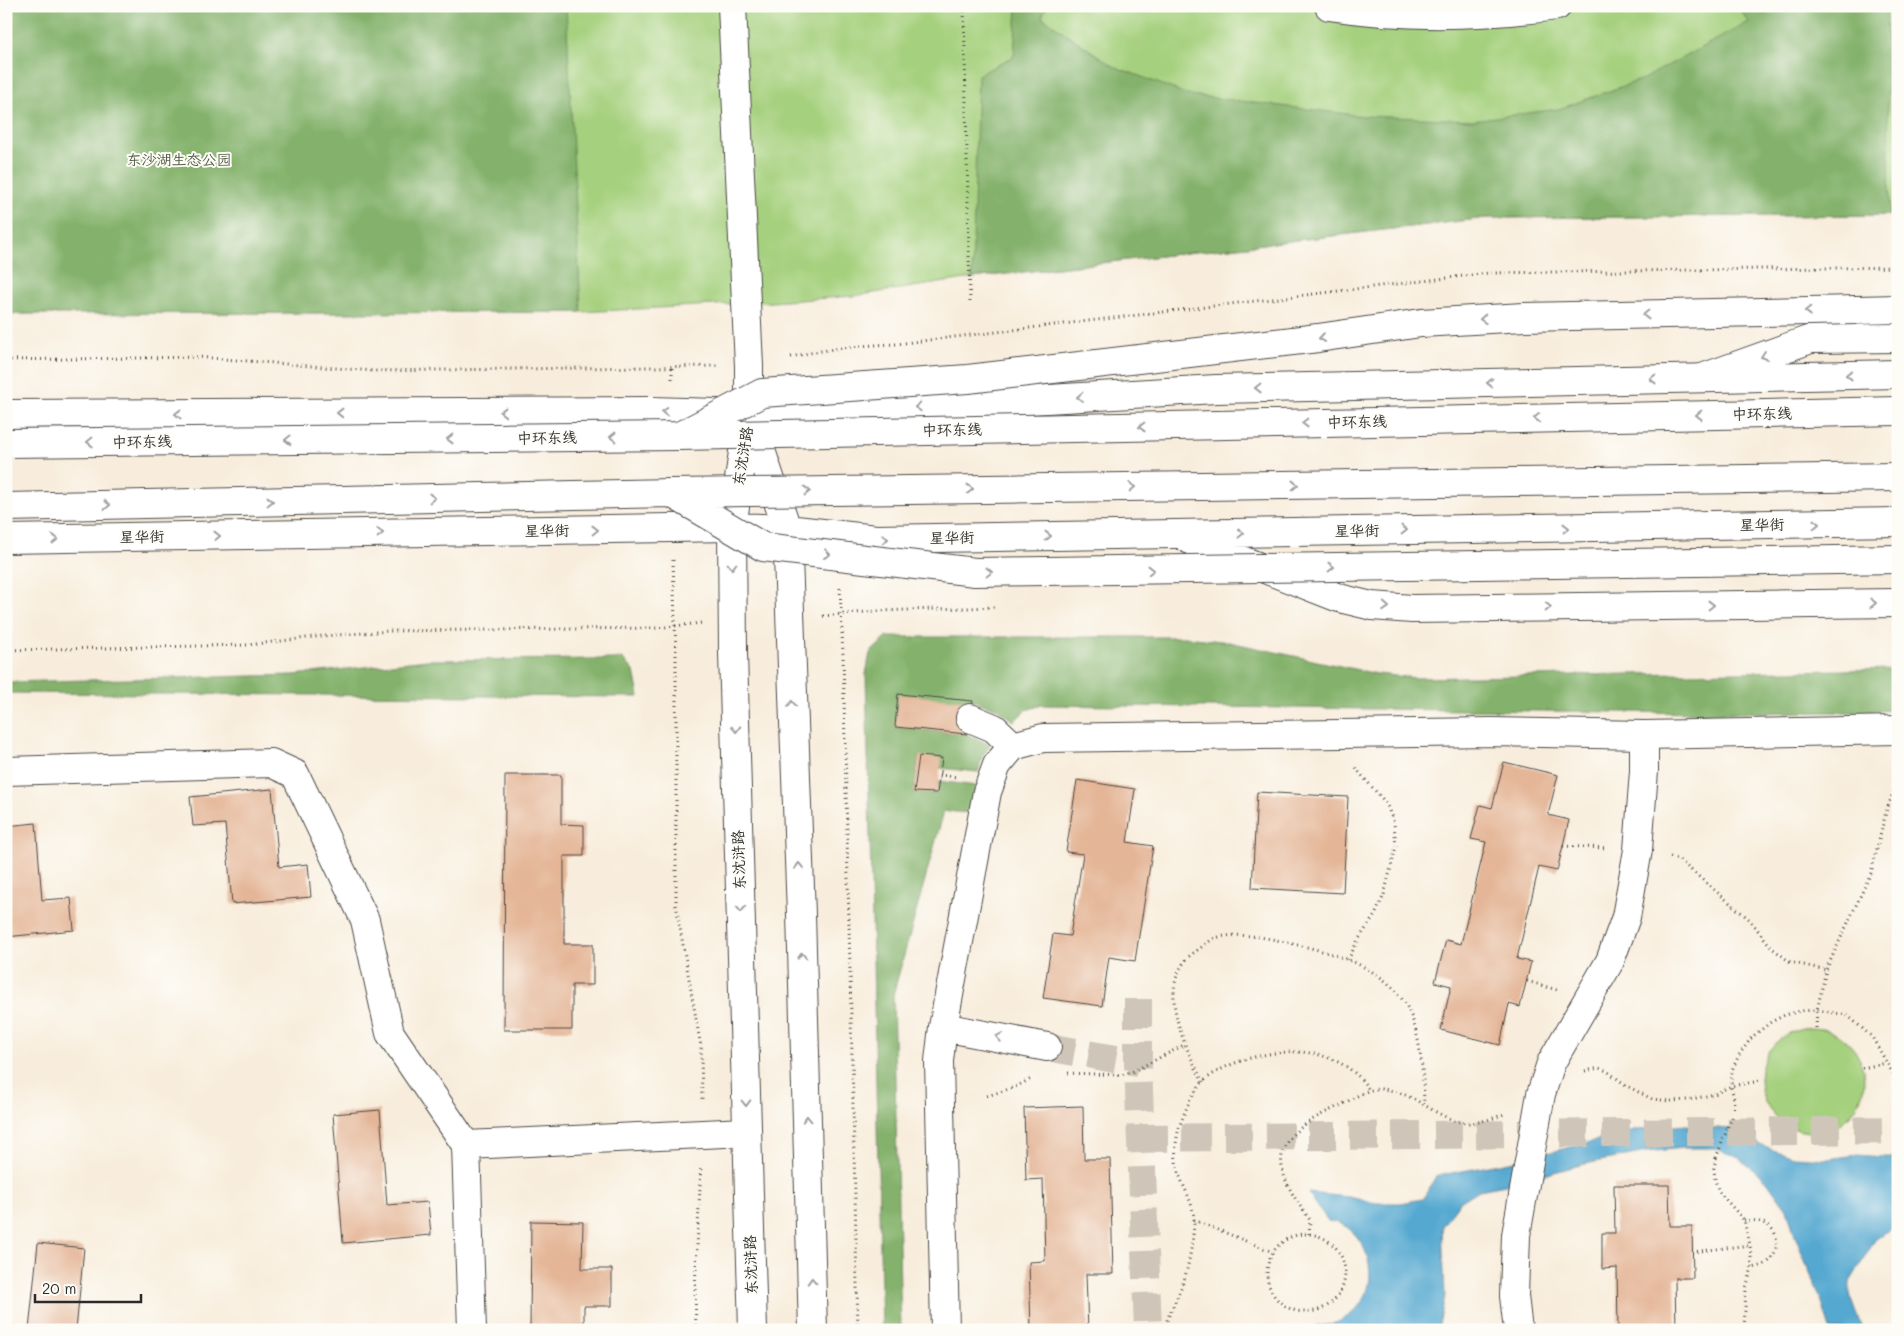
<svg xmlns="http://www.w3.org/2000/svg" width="1904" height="1336" font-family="Mali,'LXGW WenKai TC',sans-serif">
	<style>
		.green { fill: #a5d07d; stroke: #687e54 }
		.forest { fill: #84b26c; stroke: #586e4c }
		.water { fill: #55a8d0; stroke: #406a7e }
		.building { fill: #e4b596 }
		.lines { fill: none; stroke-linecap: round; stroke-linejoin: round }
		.minor-tunnel { stroke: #cfc6b9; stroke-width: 28; stroke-dasharray: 28 14; stroke-linecap: butt }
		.minor-casing { stroke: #4a4846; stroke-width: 30 }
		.major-casing { stroke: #4a4846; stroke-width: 30 }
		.highway-casing { stroke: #4a4846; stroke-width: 30 }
		.path { stroke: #4a4846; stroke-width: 3; stroke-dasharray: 1 4; stroke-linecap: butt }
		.minor { stroke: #fff; stroke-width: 28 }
		.major { stroke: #fff; stroke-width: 28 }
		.highway { stroke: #fff; stroke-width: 28 }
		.highway-bridge-casing { stroke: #4a4846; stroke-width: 30; stroke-linecap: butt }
		.path-bridge { stroke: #4a4846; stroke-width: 3; stroke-dasharray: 1 4; stroke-linecap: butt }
		.highway-bridge { stroke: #fff; stroke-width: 28 }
		.oneway { stroke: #a0a0a0 }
		.labels { text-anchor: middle; stroke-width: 4; stroke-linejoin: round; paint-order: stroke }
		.park-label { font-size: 15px; fill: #505d44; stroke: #fdfcf7 }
		.street-label { font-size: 15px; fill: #2b2b2b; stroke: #fdfcf7 }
	</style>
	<rect width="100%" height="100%" fill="#fdfcf7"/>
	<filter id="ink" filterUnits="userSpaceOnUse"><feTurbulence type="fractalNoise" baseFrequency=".02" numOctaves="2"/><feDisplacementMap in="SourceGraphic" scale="10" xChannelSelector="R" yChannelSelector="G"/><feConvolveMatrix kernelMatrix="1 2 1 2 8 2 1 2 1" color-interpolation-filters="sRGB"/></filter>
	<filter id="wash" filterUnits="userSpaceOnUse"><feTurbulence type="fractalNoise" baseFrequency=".0096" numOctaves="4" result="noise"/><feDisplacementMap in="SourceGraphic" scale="20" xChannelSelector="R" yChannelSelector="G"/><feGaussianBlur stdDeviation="1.12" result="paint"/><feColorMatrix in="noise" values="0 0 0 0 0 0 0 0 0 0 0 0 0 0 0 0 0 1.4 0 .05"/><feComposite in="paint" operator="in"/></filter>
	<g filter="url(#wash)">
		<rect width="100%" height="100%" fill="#f8eddc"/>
		<path class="green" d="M6,6H1898V215L1486,218L972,278L854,296L772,302L581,312L6,314Z
			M1760 1080a52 52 0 1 1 104 0a52 52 0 1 1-104 0Z"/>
		<path class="forest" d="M6,6H566L581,312L6,314Z
			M1017,6H1047L1042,17L1113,66L1189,95L1364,116L1473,120L1559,109L1643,79L1749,22L1737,6H1886L1890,215L1486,218L972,278L978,75L1014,56Z
			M887,637H1187L1229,642L1377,674L1416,678L1898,669V710L1854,712L1706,713L1042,705L1026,710L1014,721L998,709L973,701L899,695L895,727L967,734L990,745L982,757L978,772L940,768L919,756L914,792L937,793L939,781L976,786L971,813L944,811L893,995L901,1330H882L866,674L870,653Z
			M623,659L634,671L639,697L6,693V682L294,675L427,660Z"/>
		<path class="water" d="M1686,1125L1740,1130L1762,1146L1793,1157L1828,1159L1856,1155L1898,1158V1223L1875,1240L1850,1282C1848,1298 1857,1315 1863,1330H1830L1822,1302L1795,1236L1787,1209L1766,1180L1735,1155L1729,1154L1714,1148H1683L1646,1152L1580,1165L1511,1184L1479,1190L1460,1202L1442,1226L1445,1296L1438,1330H1315V1327C1322,1325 1331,1325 1338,1322C1347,1318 1356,1311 1361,1303C1379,1279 1368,1238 1343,1225C1339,1222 1333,1222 1328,1221L1308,1193L1349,1197L1376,1203H1400L1423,1199L1436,1176L1515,1161L1638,1130Z"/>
		<g id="blocks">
			<path class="building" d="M898,694L973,701L967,734L895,727Z
				M919,756L942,758L937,793L914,792Z
				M1504,762L1558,775L1548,815L1569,820L1557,871L1539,867L1517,959L1531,962L1520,1007L1509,1004L1500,1045L1441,1030L1451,986L1435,982L1446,940L1461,944L1486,842L1471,839L1480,805L1492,808Z
				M505,775H561V824L584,825V856H564V944H593V985H572V1030H504Z
				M1077,780L1135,789L1127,842L1153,846L1135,961L1109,957L1102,1006L1043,998L1053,934L1070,936L1083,854L1066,852Z
				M272,789L279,867L308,864L311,897L232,904L225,824L193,826L190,797Z
				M1257,792L1348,797L1343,893L1252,888Z
				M36,823L42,900L71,898L74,930L6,937V826Z
				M1083,1106L1084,1159H1110L1113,1274H1086L1088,1330H1031L1029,1262L1045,1261L1043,1179L1026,1180L1024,1108Z
				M380,1110L387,1205L428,1202L431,1235L343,1243L333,1114Z
				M1614,1185H1669L1670,1226H1692L1693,1278H1675L1676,1330H1618L1617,1268L1602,1269V1233H1615Z
				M531,1221L583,1222L582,1269H612V1306H584V1330H530Z
				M38,1243L84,1248L76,1330H29Z"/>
		</g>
	</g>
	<g filter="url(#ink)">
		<use href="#blocks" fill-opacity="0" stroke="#4a4846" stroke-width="1"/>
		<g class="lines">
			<path class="minor-tunnel" d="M1138,999V1063L1148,1330
				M1047,1047L1138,1063
				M1140,1138L1898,1130"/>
			<defs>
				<path id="minor" d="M732,6L749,366V414
					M1329,6C1406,18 1481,16 1557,6
					M970,718L994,728L1013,746
					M6,771L271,763L295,774L365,920L390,1033L466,1145L472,1330
					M943,1027L1047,1047
					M466,1145L746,1132
					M945,1330L939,1061L943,1027L987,792L997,765L1013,746L1043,738L1492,732L1644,735L1898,730
					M1518,1330L1514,1296L1516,1235L1541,1094L1551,1063L1610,961L1626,917L1638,850L1644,771V735"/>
				<path id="major" d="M6,414L652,411L749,414L896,408L1216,389L1898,374
					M749,414L787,529L801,915L813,1330
					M748,418L732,527L733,653L753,1330
					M6,539L732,527L787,529L876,539L1898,522
					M1188,539L1339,598L1372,606L1412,609L1898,603"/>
				<path id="highway" d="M1857,310L1898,309
					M1702,378L1811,339L1898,338
					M1766,414L1898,411
					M1837,560L1898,559"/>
			</defs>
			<use href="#minor" class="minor-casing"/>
			<use href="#major" class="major-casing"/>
			<use href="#highway" class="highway-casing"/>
			<path class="path" d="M964,6L970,303
				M791,357C825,349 861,345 896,344L1489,273L1898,267
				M6,360L198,357L374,371L718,366
				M672,379V367
				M673,560L676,653V905L701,1047L702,1102
				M840,588L843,654L858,1330
				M823,616L877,611L996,607
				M6,650L247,645L323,636L390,631L656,628L702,623
				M939,775L958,777
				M1563,846L1607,848
				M1670,857L1679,860L1749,919L1772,948L1790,962L1826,970
				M1348,960L1358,940L1375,915L1384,895L1396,847L1394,823L1386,803L1358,771L1356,767
				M1527,981L1557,990
				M1816,1028L1817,1010L1826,970L1871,873L1886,812L1898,779
				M1862,1068L1886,1063
				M1585,1071L1599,1068L1607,1071L1627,1086L1652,1099L1670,1101L1688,1100L1715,1094L1731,1086L1760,1081
				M1068,1073L1121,1075L1134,1071L1184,1045
				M1203,1082C1183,1043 1151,979 1199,949C1205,945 1212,938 1219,937C1244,932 1273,939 1298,945C1337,954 1386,968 1407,1007C1421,1034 1423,1073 1424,1103
				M987,1096L1015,1087L1033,1078
				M1728,1127L1733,1115L1734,1099L1731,1086L1732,1070L1739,1055L1752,1037L1771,1022L1785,1015L1800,1011L1817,1010L1847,1015L1872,1037L1898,1082
				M1716,1158L1714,1168L1715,1180L1719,1192L1744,1220L1750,1245L1752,1268L1746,1288L1744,1330
				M1194,1220L1273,1252
				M1744,1220C1752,1220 1763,1221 1770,1227C1781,1236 1777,1255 1767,1263C1762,1266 1757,1267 1752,1268
				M1267 1273a39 39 0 1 1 78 0a39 39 0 1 1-78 0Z
				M1309,1234L1310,1220C1266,1161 1271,1137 1339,1106C1352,1100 1366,1088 1381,1089C1416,1091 1437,1121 1468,1123C1481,1123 1493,1118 1505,1114
				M1692,1252L1750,1245
				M696,1330L695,1288L701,1166
				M1164,1330C1168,1314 1176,1302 1181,1288C1188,1272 1194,1237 1194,1221C1194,1201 1181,1185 1177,1167C1174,1153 1176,1138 1180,1125C1185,1111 1192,1093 1203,1082C1223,1063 1261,1053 1288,1052C1319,1050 1353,1063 1369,1090"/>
			<use href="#minor" class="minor"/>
			<use href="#major" class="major"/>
			<use href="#highway" class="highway"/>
			<defs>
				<path id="highway-bridge" d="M683,434L762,393L968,379L1318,338L1421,323L1524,317L1857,310
					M6,443L679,436L1766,414
					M671,493L763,547L975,572L1837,560
					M6,507L671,493L1898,477"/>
			</defs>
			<use href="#highway-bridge" class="highway-bridge-casing"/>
			<path class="path-bridge" d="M1716,1158L1728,1127"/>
			<use href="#highway-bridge" class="highway-bridge"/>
		</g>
		<defs><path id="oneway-chevron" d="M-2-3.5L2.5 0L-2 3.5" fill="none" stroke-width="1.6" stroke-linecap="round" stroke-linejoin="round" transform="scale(1.25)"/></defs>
		<g class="oneway">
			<use href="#oneway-chevron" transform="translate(1808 311) rotate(179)"/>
			<use href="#oneway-chevron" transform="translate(1646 315) rotate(179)"/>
			<use href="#oneway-chevron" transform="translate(1483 319) rotate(177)"/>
			<use href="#oneway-chevron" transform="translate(1322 338) rotate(172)"/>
			<use href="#oneway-chevron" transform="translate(1764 356) rotate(161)"/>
			<use href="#oneway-chevron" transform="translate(1849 375) rotate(179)"/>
			<use href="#oneway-chevron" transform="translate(1653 379) rotate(179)"/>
			<use href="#oneway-chevron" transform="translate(1490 383) rotate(179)"/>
			<use href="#oneway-chevron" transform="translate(1258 388) rotate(179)"/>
			<use href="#oneway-chevron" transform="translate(1080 397) rotate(177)"/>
			<use href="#oneway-chevron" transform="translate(918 407) rotate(177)"/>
			<use href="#oneway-chevron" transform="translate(503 412) rotate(180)"/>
			<use href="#oneway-chevron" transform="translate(665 412) rotate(-178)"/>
			<use href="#oneway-chevron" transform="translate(340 413) rotate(180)"/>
			<use href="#oneway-chevron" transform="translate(178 414) rotate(180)"/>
			<use href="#oneway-chevron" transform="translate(1699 415) rotate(179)"/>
			<use href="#oneway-chevron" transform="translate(1537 418) rotate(179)"/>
			<use href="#oneway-chevron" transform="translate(1305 423) rotate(179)"/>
			<use href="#oneway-chevron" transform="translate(1142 427) rotate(179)"/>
			<use href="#oneway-chevron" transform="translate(613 437) rotate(179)"/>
			<use href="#oneway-chevron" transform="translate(450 439) rotate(179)"/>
			<use href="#oneway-chevron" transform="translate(288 440) rotate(179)"/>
			<use href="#oneway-chevron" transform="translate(90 442) rotate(179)"/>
			<use href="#oneway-chevron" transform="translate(1295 485) rotate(-1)"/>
			<use href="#oneway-chevron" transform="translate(1132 487) rotate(-1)"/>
			<use href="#oneway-chevron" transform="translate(970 489) rotate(-1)"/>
			<use href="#oneway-chevron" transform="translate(807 491) rotate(-1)"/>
			<use href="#oneway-chevron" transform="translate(432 498) rotate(-1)"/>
			<use href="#oneway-chevron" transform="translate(270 501) rotate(-1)"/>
			<use href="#oneway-chevron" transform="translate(107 505) rotate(-1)"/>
			<use href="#oneway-chevron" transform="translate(1816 524) rotate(-1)"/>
			<use href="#oneway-chevron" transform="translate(1566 528) rotate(-1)"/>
			<use href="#oneway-chevron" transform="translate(595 530) rotate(-1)"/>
			<use href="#oneway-chevron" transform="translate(1404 530) rotate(-1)"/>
			<use href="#oneway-chevron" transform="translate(380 533) rotate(-1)"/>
			<use href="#oneway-chevron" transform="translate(1241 533) rotate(-1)"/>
			<use href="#oneway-chevron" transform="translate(217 536) rotate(-1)"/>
			<use href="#oneway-chevron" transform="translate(1048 536) rotate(-1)"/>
			<use href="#oneway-chevron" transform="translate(55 539) rotate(-1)"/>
			<use href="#oneway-chevron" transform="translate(885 539) rotate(-1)"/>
			<use href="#oneway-chevron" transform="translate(827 554) rotate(7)"/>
			<use href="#oneway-chevron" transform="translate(732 566) rotate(90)"/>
			<use href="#oneway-chevron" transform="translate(1331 567) rotate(-1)"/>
			<use href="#oneway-chevron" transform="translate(1151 570) rotate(-1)"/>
			<use href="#oneway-chevron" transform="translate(989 572) rotate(-1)"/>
			<use href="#oneway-chevron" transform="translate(1873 603) rotate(-1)"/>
			<use href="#oneway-chevron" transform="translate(1711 605) rotate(-1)"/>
			<use href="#oneway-chevron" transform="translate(1386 607) rotate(4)"/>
			<use href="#oneway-chevron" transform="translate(1548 607) rotate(-1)"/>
			<use href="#oneway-chevron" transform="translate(792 704) rotate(-92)"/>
			<use href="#oneway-chevron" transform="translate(736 729) rotate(88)"/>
			<use href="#oneway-chevron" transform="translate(799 866) rotate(-92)"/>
			<use href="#oneway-chevron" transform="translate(741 909) rotate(88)"/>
			<use href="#oneway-chevron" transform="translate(802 956) rotate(-92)"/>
			<use href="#oneway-chevron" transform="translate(999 1037) rotate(-169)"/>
			<use href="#oneway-chevron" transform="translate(746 1103) rotate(89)"/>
			<use href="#oneway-chevron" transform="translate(807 1119) rotate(-92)"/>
			<use href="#oneway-chevron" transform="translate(812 1281) rotate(-92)"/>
		</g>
	</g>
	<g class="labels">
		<g class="park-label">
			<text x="179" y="165">东沙湖生态公园</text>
		</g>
		<g class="street-label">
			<text transform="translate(1762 414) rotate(-1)" y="5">中环东线</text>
			<text transform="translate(1357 422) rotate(-1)" y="5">中环东线</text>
			<text transform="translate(952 430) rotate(-1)" y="5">中环东线</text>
			<text transform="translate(547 438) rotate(-1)" y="5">中环东线</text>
			<text transform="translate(142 442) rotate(-1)" y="5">中环东线</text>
			<text transform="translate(743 456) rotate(-81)" y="5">东沈浒路</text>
			<text transform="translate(1762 525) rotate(-1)" y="5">星华街</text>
			<text transform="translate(547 531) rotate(-1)" y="5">星华街</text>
			<text transform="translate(1357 531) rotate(-1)" y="5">星华街</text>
			<text transform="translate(142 537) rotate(-1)" y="5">星华街</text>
			<text transform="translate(952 538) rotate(-1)" y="5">星华街</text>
			<text transform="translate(739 860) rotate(-92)" y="5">东沈浒路</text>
			<text transform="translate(751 1265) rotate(-92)" y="5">东沈浒路</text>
		</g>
	</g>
	<rect width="1904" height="1336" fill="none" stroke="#fdfcf7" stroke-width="25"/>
	<path d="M35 1294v8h106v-8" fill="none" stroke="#2b2b2b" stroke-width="2.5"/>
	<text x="42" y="1294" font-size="15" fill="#2b2b2b" stroke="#fdfcf7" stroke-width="4" paint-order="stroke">20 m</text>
</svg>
